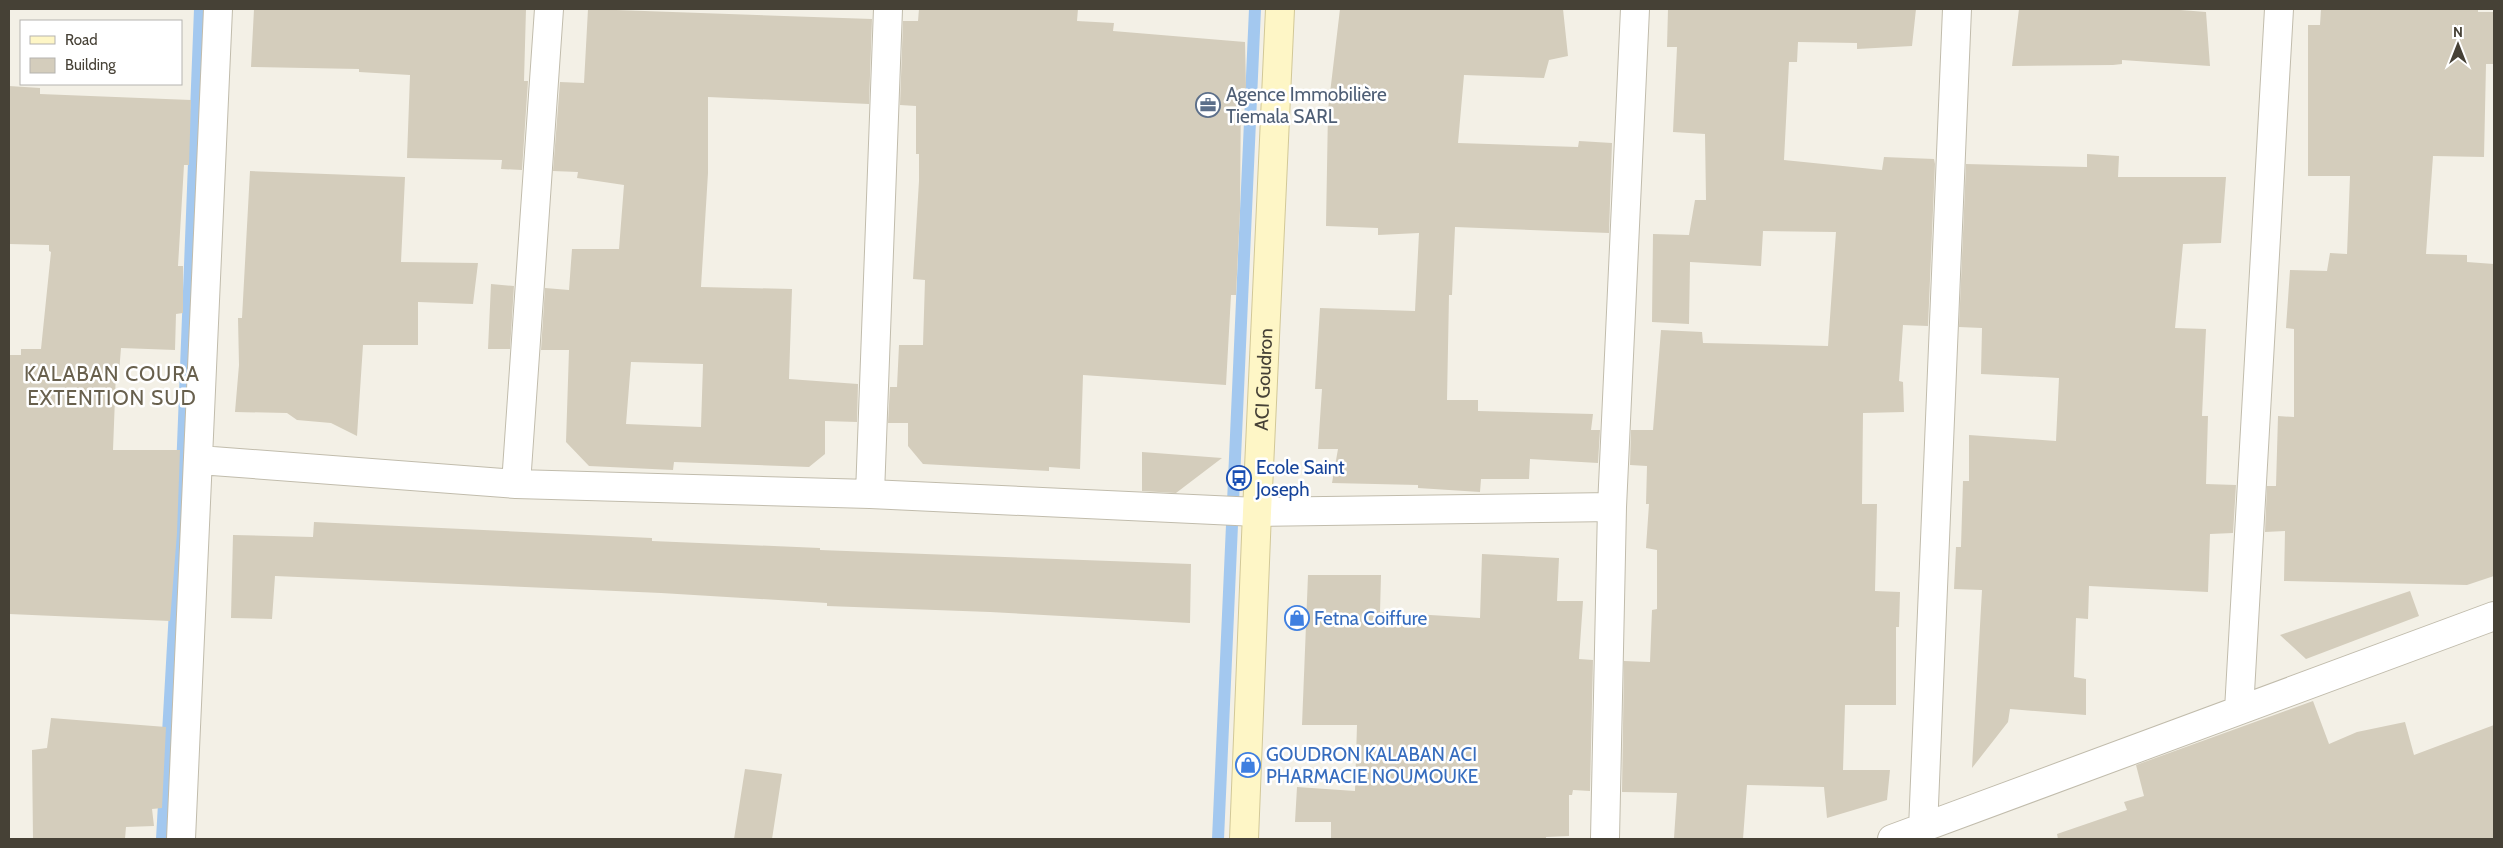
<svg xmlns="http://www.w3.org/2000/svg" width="2503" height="848" font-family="Cabin,sans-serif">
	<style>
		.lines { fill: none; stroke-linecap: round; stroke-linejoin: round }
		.stream { stroke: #a3c8ef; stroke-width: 12 }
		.building { fill: #d4cdbc; fill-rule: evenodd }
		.street-casing { stroke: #c1bcac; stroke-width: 30 }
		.secondary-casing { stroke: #d2c897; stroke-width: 30 }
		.street { stroke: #fff; stroke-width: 28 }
		.secondary { stroke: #fef6c6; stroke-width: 28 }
		.labels { text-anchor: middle; stroke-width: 5; stroke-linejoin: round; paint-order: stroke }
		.service-label { font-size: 19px; fill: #4e5e75; stroke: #fff; text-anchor: start }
		.street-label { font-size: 19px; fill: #464136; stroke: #fff }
		.transit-label { font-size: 19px; fill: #164399; stroke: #fff; text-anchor: start }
		.shop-label { font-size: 19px; fill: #366cbe; stroke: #fff; text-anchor: start }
		.quarter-label { font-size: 21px; letter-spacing: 1px; fill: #68604d; stroke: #fff }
	</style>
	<rect width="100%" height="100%" fill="#f3f0e6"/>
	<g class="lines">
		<path class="stream" d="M162,839L180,522L200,9
			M1218,839L1255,9"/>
	</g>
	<path class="building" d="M254,9H526L524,81H528L522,170L501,169L502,160L407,158L410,75L359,72V69L251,67Z
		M588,9L872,19L869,104L708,97V173L701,287L792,289L789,379L858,384L857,422L825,421V454L809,467L674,462L673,470L589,466L566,442L569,350H541L545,288L569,290L572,249H619L624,185L577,178L578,172L553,171L560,82L584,83ZM631,362L703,364L701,427L626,424Z
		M919,9H1078L1077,21L1114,23L1113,31L1245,42L1246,88H1241L1240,211L1236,295H1231L1226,385L1083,375L1080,469L1049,467V471L923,464L908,446V423H888L890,387H897L899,345H923L925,280L913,279L919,181V154H916V106L900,105L903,21H918Z
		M1340,9H1563L1568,56L1549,60L1544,78L1464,75L1458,143L1578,147L1579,141L1612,143L1609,233L1455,227L1452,295H1449L1447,400H1478V411L1593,414L1591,430H1600L1598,463L1530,459L1529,479H1481L1480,492L1418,488V485L1332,483L1338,449H1318L1322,389H1315L1320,308L1415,311L1419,233L1378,235V228L1326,226L1328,110Z
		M1668,9H1916L1912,46L1857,49V43L1798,42L1797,62H1789L1784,160L1882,170L1884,157L1934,159L1935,164L1928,326L1903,325L1899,381L1903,382L1904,412L1863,413L1862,504H1877L1875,591L1900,592L1899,627H1896V705H1845L1843,770H1890L1887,800L1827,818L1824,787L1747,785L1743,839L1674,838L1677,793L1622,792L1624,661L1650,662L1652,610L1657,609V550L1646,548L1649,504H1646L1647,466L1630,465L1631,430H1653L1661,330L1702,332L1703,343L1828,346L1836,232L1763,231L1761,266L1690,262L1689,324L1652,322L1653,234L1689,235L1695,200H1706L1705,134L1673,132L1677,47H1667Z
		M2019,9H2168L2206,12L2210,66L2122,60V64L2113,65L2012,66Z
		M2321,9H2478V12H2494V64H2486L2484,157L2433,156L2426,254L2467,255V262L2494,264V576L2467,585L2284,581L2285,531L2265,532L2267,486H2276L2278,416L2294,417V329L2286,328L2290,270L2327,271L2330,253L2347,254L2350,176H2308V25H2320Z
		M9,86L40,88V94L191,100L189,165H184L178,266H183V313L176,314L175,350L121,348L119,373L116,372L113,450H180L177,533L170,621L9,614V355H21V349H41L51,252L49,251V245L9,244Z
		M2087,154L2119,156L2118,177H2226L2221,243L2183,244L2175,328L2206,329L2202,416H2208L2206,484L2236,485L2233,533L2210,534L2208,592L2089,586L2088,619L2076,618L2074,677L2086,679V715L2010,709L2008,722L1972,768L1982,590L1954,589L1956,547H1961L1963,481H1969V435L2056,441L2059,378L1981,374L1982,328L1959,327L1966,164L2087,167Z
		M250,171L405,177L401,262L478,263L473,304L418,302V345H363L357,436L331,423L297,420L287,413L235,412L239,365L238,318H242Z
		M491,284L514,286L510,349H488Z
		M1142,452L1222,458L1176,493L1142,491Z
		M314,522L652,538V541L820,548V550L1191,564L1190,623L990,612L827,606V603L661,593L275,576L272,619L231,618L233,535L313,537Z
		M1482,554L1559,558L1557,601H1583L1579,659L1593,660L1590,791L1573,790L1572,795H1569V836L1546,837V839H1331V822H1295L1297,787L1355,791L1357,725H1302L1308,575H1381L1380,612L1480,618Z
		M2410,591L2419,616L2306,659L2280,635Z
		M2313,701L2329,744L2357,732L2405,722L2414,755L2494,725V839H2058L2057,834L2127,810L2124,802L2144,796L2136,765Z
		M51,718L166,727L162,808L152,809L154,826L126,827L125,839H33L32,750L47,748Z
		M745,769L782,774L772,839H734Z"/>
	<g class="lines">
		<defs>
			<path id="street" d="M199,460L516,484L870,494L1257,512L1612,507
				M516,484L549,9
				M870,494L888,9
				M2239,710L2279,9
				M1923,829L1957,9
				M181,839L218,9
				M1605,839L1612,507L1635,9
				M1892,839L2494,616"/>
			<g id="secondary">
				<path id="s1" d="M1244,839L1257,512L1280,9"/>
			</g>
		</defs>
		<use href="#street" class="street-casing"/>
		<use href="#secondary" class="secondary-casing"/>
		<use href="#street" class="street"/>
		<use href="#secondary" class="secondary"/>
	</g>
	<defs>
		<symbol id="office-ring" viewBox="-11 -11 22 22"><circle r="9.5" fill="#fff" stroke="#5c6f8a" stroke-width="1.5"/><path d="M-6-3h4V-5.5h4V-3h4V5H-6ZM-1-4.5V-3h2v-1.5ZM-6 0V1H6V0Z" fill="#5c6f8a"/></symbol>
		<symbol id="bus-ring" viewBox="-11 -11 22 22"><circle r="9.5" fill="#fff" stroke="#1a4fb4" stroke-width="1.5"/><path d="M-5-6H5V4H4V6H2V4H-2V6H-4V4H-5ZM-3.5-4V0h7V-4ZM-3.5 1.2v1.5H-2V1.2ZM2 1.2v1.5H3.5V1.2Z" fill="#1a4fb4"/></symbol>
		<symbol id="shop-ring" viewBox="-11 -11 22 22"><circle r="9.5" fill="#fff" stroke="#3f7fe0" stroke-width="1.5"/><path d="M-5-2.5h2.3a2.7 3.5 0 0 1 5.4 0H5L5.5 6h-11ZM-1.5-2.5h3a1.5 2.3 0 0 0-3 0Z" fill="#3f7fe0"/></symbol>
	</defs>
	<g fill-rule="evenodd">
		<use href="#office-ring" x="1194" y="91" width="28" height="28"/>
		<use href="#bus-ring" x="1225" y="464" width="28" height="28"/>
		<use href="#shop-ring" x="1283" y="604" width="28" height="28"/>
		<use href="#shop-ring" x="1234" y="751" width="28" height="28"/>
	</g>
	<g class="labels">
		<g class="service-label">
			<text x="1226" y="101">Agence Immobilière<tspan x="1226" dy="22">Tiemala SARL</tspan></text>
		</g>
		<g class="street-label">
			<text dy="7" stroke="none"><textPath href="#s1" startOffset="460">ACI Goudron</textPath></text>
		</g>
		<g class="transit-label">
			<text x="1256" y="474">Ecole Saint<tspan x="1256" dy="22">Joseph</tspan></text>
		</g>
		<g class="shop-label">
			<text x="1314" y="625">Fetna Coiffure</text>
			<text x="1266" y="761">GOUDRON KALABAN ACI<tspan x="1266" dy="22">PHARMACIE NOUMOUKE</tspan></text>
		</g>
		<g class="quarter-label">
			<text x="112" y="381">KALABAN COURA<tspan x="112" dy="24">EXTENTION SUD</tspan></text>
		</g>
	</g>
	<rect width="2503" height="848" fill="none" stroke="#464136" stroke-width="20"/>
	<rect x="20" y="20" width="162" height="65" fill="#ffffff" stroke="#b5b3af"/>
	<rect x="30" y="36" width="25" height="8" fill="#fef6c6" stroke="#b5b3af"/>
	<text x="65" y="45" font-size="15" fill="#464136">Road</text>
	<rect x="30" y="58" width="25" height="15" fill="#d4cdbc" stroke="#b5b3af"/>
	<text x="65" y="70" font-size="15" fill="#464136">Building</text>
	<g transform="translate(2458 45)" stroke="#ffffff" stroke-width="4" paint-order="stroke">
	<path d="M0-4L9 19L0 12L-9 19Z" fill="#464136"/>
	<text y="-8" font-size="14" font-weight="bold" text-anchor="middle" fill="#464136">N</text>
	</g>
</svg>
